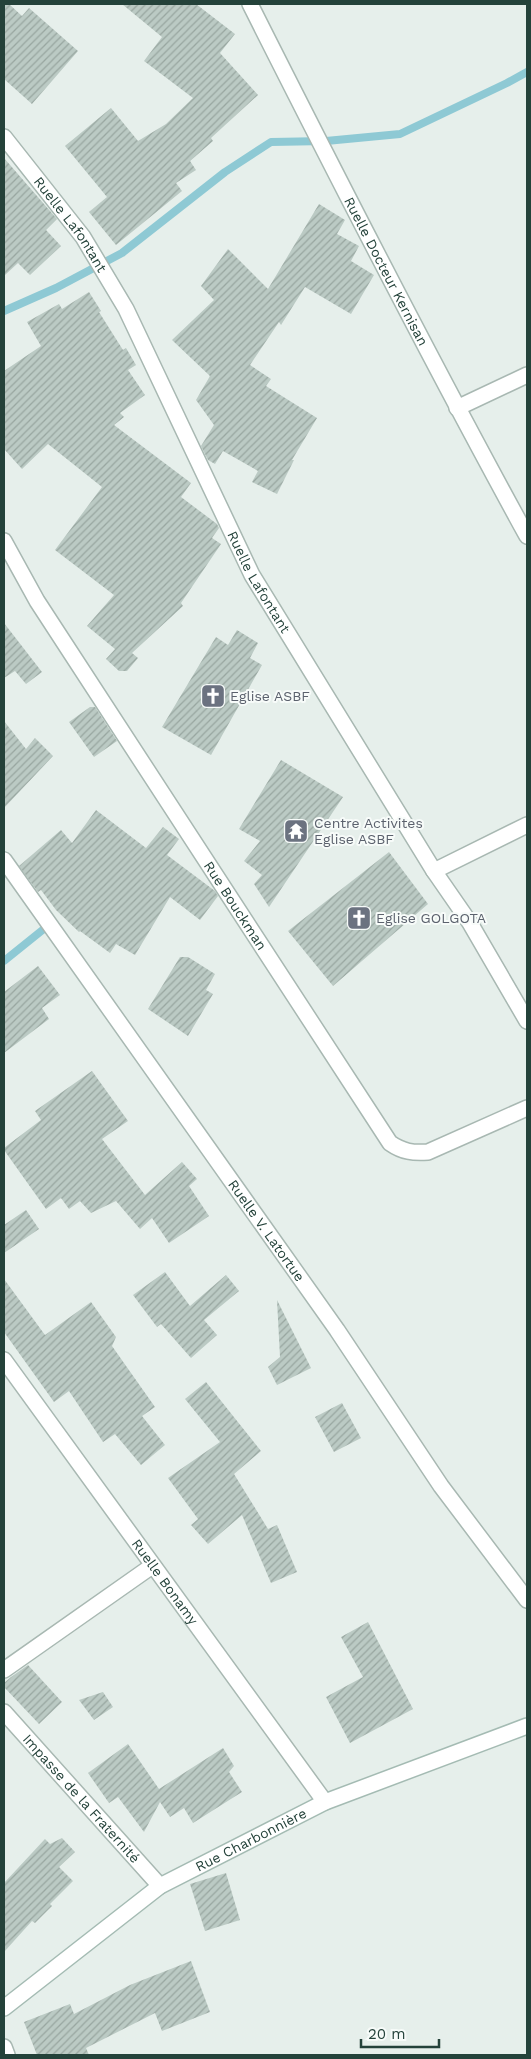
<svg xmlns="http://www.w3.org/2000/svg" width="531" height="2059" font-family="'Work Sans',sans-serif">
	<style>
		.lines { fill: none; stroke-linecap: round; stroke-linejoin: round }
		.stream { stroke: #8ec9d4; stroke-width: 8 }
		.building { fill: url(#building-hatch) }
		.street-casing { stroke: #a8b8b2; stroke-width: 18 }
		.secondary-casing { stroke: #a4bbb3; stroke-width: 18 }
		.street { stroke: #fff; stroke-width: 15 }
		.secondary { stroke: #fff; stroke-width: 15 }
		.labels { text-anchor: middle; stroke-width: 4; stroke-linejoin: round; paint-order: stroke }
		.street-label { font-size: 14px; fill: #24423a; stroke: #f7fbf9 }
		.worship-label { font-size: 14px; fill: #5b616d; stroke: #f7fbf9; text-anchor: start }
	</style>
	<defs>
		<pattern id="building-hatch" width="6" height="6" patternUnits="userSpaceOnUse" patternTransform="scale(1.25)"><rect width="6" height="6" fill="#bbcac4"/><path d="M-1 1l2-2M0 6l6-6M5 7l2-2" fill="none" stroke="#98a6a0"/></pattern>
	</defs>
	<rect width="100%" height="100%" fill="#e6efeb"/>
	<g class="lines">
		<path class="stream" d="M4,311L56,288L122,253L225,172L271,142L326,141L400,134L507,83L527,72
			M4,961L50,924"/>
	</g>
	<path class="building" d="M4,4H9L22,16L29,8L78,51L32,104L4,79Z
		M122,4H196L235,34L220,53L258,95L211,138L213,141L190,161L196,170L176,183L182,191L116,245L89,212L107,197L65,146L111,108L138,141L166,124L193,98L144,61L162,37Z
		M4,158L57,219L46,230L61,246L30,275L18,263L4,276Z
		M319,204L345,220L337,234L359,246L351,261L374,275L351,314L305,287L281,325L279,322L250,365L271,379L266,386L317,418L292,460H294L277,494L252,482L258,471L223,451L215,464L208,460L201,446L214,425L196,400L210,376L172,340L214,300L201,286L228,249L268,289Z
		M89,292L101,311L99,312L123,350L126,348L136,365L128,370L145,395L120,413L124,417L114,425L191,483L181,497L217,524L219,528L212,538L221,544L181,603L183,606L132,653L138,658L127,671H119L106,659L115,649L87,626L114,595L55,550L102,487L48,444L22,469L4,449V371L41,346L27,322L59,304L62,309Z
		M4,623L42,672L26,684L15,671L4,678Z
		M237,630L258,643L250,658L262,665L211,755L162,727L216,637L228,645Z
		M90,707H95L117,741L94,757L69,722Z
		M4,721L26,749L35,738L53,756L4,808Z
		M281,760L343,797L269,907L254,884L262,875L244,861L260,841L239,829Z
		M96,810L146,848L163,827L179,839L167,855L215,891L218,896L200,920L170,897L135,955L116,944L110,953L80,931L79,932L56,910L41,890L38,892L19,866L61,830L72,843Z
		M389,852L428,904L333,986L288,931Z
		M180,957H188L215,974L206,990L213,994L188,1036L148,1009Z
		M38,966L60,995L42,1008L49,1019L4,1053V992Z
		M92,1071L128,1121L102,1139L145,1195L182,1162L197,1179L189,1186L209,1216L169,1243L152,1218L140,1229L116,1201L91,1213L80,1201L69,1209L61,1198L46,1209L4,1150V1148L41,1120L35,1111Z
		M26,1210L39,1229L4,1253V1225Z
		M165,1272L190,1306L226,1275L239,1291L204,1320L217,1335L191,1358L161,1324L157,1327L133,1295Z
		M4,1279L45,1335L91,1302L116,1337L112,1346L155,1407L142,1416L165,1445L141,1465L115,1434L103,1442L69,1391L54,1402L4,1332Z
		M277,1300L311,1368L277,1385L268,1367L280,1357Z
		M206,1382L261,1451L234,1474L268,1529L277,1525L297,1572L271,1583L242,1515L208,1544L191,1525L198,1519L168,1478L220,1442L185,1399Z
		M342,1403L361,1438L334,1452L315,1417Z
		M368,1622L413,1709L350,1743L326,1697L363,1677L341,1637Z
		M28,1665L62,1702L39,1724L4,1687V1683L11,1677Z
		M103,1692L113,1707L94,1720L79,1700Z
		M128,1744L159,1789L223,1748L234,1766L229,1772L242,1792L193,1823L184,1808L170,1817L160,1802L144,1832L118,1797L109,1803L88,1773Z
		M62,1838L75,1852L59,1867L73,1881L50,1904L52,1906L35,1923L32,1921L4,1952V1883L45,1839L50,1844Z
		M226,1873L240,1920L205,1931L190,1884Z
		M191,1961L210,2012L162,2031L155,2013L86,2048L89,2055H37L24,2022L70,2004L74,2014L130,1985Z"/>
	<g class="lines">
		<defs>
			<g id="street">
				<path id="s1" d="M250,4C340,183 431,361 527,536"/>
				<path id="s2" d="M4,137L83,237L126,309L252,575L434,871L470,923L527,1021"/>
				<path d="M457,408L527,375"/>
				<path id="s3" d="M4,541L37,601L390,1143C403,1152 413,1153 428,1152L527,1108"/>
				<path id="s4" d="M4,860L337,1330L441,1486L527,1600"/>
				<path d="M434,871L527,825"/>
				<path id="s5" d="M4,1360L325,1802"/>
				<path d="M4,1670L152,1566"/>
				<path id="s6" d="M4,1712L160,1886"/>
				<path d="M4,2047L7,2055"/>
			</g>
			<g id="secondary">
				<path id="s7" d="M4,2008L160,1886L325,1802L527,1726"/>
			</g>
		</defs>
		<use href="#street" class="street-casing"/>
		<use href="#secondary" class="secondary-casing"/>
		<use href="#street" class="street"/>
		<use href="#secondary" class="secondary"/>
	</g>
	<defs>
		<symbol id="church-square" viewBox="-11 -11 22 22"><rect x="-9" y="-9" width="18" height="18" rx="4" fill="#6b7280" stroke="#f7fbf9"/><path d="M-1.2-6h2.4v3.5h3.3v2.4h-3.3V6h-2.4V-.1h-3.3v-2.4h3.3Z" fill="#fff"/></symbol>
		<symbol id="temple-square" viewBox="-11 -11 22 22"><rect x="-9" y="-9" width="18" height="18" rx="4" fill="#6b7280" stroke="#f7fbf9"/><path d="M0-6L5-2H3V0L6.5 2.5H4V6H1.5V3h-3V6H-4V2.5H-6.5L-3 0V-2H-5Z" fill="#fff"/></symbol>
	</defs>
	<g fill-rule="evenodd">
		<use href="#church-square" x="199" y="682" width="28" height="28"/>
		<use href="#temple-square" x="282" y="817" width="28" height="28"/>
		<use href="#church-square" x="345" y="904" width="28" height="28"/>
	</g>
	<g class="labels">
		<g class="street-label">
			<text dy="5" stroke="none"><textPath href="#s2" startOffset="110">Ruelle Lafontant</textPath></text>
			<text dy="5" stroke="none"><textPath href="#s1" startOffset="300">Ruelle Docteur Kernisan</textPath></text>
			<text dy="5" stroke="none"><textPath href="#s2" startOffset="515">Ruelle Lafontant</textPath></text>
			<text dy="5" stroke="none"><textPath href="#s3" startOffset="432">Rue Bouckman</textPath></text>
			<text dy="5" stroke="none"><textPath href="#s4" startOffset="454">Ruelle V. Latortue</textPath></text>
			<text dy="5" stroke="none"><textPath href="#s5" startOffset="274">Ruelle Bonamy</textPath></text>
			<text dy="5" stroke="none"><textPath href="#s6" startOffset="116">Impasse de la Fraternité</textPath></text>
			<text dy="5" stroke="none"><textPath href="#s7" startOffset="300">Rue Charbonnière</textPath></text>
		</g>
		<g class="worship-label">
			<text x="230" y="701">Eglise ASBF</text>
			<text x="314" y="828">Centre Activites<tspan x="314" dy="16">Eglise ASBF</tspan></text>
			<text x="376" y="923">Eglise GOLGOTA</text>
		</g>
	</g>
	<rect width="531" height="2059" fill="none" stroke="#24423a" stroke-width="10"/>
	<path d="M361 2039v8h78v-8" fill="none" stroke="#24423a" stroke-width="2.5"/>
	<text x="368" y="2039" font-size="15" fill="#24423a" stroke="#f7fbf9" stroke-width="4" paint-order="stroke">20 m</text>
</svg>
